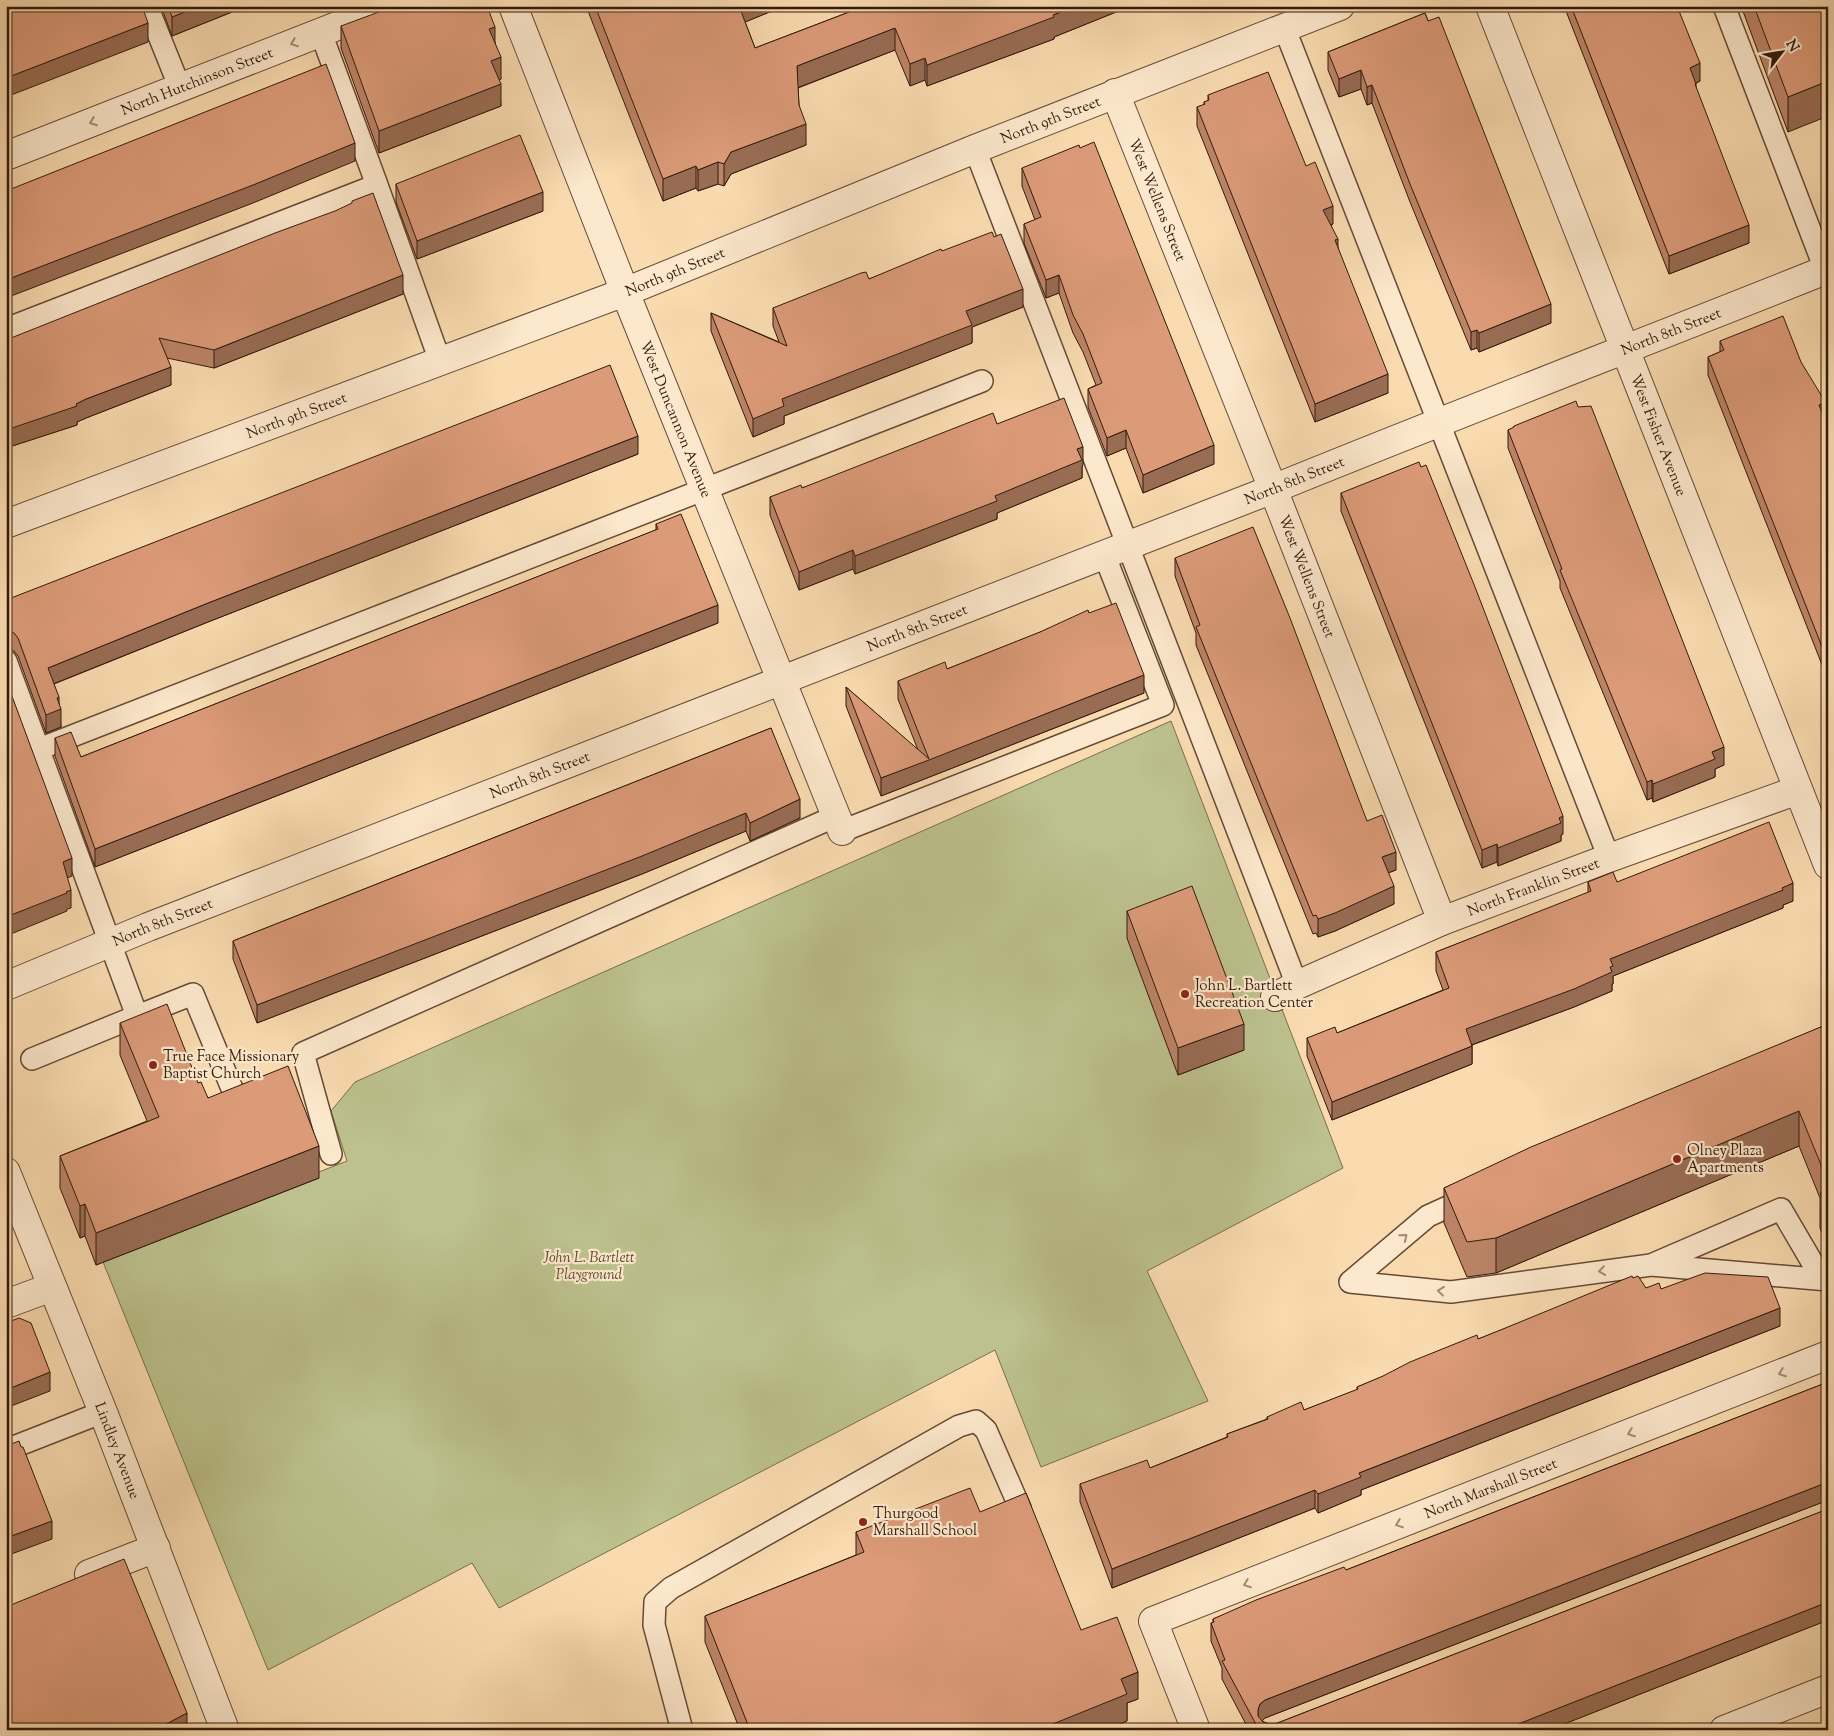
<svg xmlns="http://www.w3.org/2000/svg" width="1834" height="1736" font-family="'Sorts Mill Goudy',serif">
	<style>
		.green { fill: #bcc18d; stroke: #786e4c }
		.lines { fill: none; stroke-linecap: round; stroke-linejoin: round }
		.lane-casing { stroke: #654a35; stroke-width: 24 }
		.street-casing { stroke: #654a35; stroke-width: 30 }
		.lane { stroke: #fce8cc; stroke-width: 21 }
		.street { stroke: #fce8cc; stroke-width: 28 }
		.wall { fill: #bc8467; stroke: #331a0c }
		.shaded-wall { fill: #996c54; stroke: #331a0c }
		.building { fill: #db9a78; stroke: #331a0c }
		.oneway { stroke: #a28b76 }
		.poi-dot { fill: #8f2418; stroke: #fce8cc; stroke-width: 2 }
		.labels { text-anchor: middle; stroke-width: 4.5; stroke-linejoin: round; paint-order: stroke }
		.street-label { font-size: 15px; fill: #331a0c; stroke: #fce8cc }
		.poi-label { font-size: 15px; fill: #331a0c; stroke: #fce8cc; text-anchor: start }
		.park-label { font-size: 15px; font-style: italic; fill: #5c4c33; stroke: #fce8cc }
	</style>
	<rect width="100%" height="100%" fill="#fadbb0"/>
	<filter id="stains"><feTurbulence type="fractalNoise" baseFrequency=".004" numOctaves="4"/><feColorMatrix values="0 0 0 0 .2 0 0 0 0 .09 0 0 0 0 .02 0 0 0 .5 -.17"/></filter>
	<radialGradient id="worn" r=".72"><stop offset=".6" stop-color="#630" stop-opacity="0"/><stop offset="1" stop-color="#630" stop-opacity=".3"/></radialGradient>
	<path class="green" d="M1171,721L1343,1168L1147,1271L1208,1401L1041,1467L995,1350L499,1608L472,1563L268,1670L101,1257L347,1161L331,1111L355,1082Z"/>
	<g class="lines">
		<defs>
			<path id="lane" d="M147,6L180,88
				M1724,6L1828,277
				M1284,27L1609,858
				M975,149L1297,985
				M377,185L440,361
				M6,329L377,185L321,33
				M6,661L137,1016L32,1059
				M39,749L982,381
				M842,831L1163,705L1104,554
				M140,1015L193,994L233,1091
				M331,1154L303,1053L836,816
				M1470,1197L1428,1216L1350,1282L1451,1292L1651,1265
				M1822,1279L1781,1209L1651,1265L1828,1280
				M6,1450L103,1412
				M682,1730L654,1625L655,1602L671,1588L959,1426L976,1421L986,1430L1020,1508"/>
			<g id="street">
				<path id="s1" d="M513,6L625,292L842,831"/>
				<path id="s2" d="M1490,6L1828,865"/>
				<path id="s3" d="M1115,93L1273,489L1442,921"/>
				<path id="s4" d="M6,156L388,6"/>
				<path id="s5" d="M6,524L625,292L975,149L1340,6"/>
				<path id="s6" d="M6,986L148,927L1273,489C1457,414 1643,343 1828,269"/>
				<path id="s7" d="M1275,997L1297,985L1442,921L1609,858L1798,790"/>
				<path id="s8" d="M6,1172L103,1412L225,1730"/>
				<path d="M6,1304L52,1287"/>
				<path d="M89,1574L156,1548"/>
				<path id="s9" d="M1196,1730L1153,1621L1828,1355"/>
				<path d="M1724,1730L1828,1689"/>
			</g>
		</defs>
		<use href="#lane" class="lane-casing"/>
		<use href="#street" class="street-casing"/>
		<use href="#lane" class="lane"/>
		<use href="#street" class="street"/>
	</g>
	<path class="wall" d="M161,6H247L172,36Z
		M586,6H784L745,22L755,48L865,6H1131L1054,37V39L927,86L925,80L910,86L895,50L798,88L799,105L806,145L731,174L724,186L718,184L698,191L696,188L663,201Z
		M1564,6H1677L1700,81L1696,83V88L1749,243L1669,274Z
		M1741,6H1828L1788,132Z
		M1425,13L1551,323L1479,352L1477,348L1471,350L1410,202L1372,103L1367,105L1361,89L1339,97L1328,70V52Z
		M341,26L495,42L501,79L499,80L501,106L379,153L341,48Z
		M1208,95L1306,166L1333,224L1331,225L1338,248L1388,393L1315,422L1197,126V107L1204,105V102L1208,101Z
		M1022,168L1214,464L1143,493L1126,448L1107,456L1088,407V389L1096,385L1083,352L1073,333L1059,293L1046,298L1024,243V224L1035,220L1022,186Z
		M396,184L543,211L417,259L396,202Z
		M942,251L1023,307L972,327V343L784,416V424L753,437L711,331V313L779,342L773,326V308L869,279Z
		M403,294L214,368L167,358L171,385L86,418L77,422V425L6,448V340Z
		M1720,341L1826,421L1828,427V680L1708,375V357L1720,352Z
		M997,424L1083,465L1082,466V478L997,513V519L855,574L853,569L799,590L770,515V497L802,488Z
		M1514,426L1724,765L1715,769V777L1653,802L1652,798L1647,800L1560,588V581L1508,448V430L1514,428Z
		M638,454L208,622L54,684L59,703L61,727L46,733L18,656L14,651L9,649H6V600Z
		M1341,493L1563,834L1561,835V841L1498,866L1497,862L1482,868L1341,511Z
		M656,524L718,623L95,867L55,756V738L81,757L656,530Z
		M1175,558L1367,821L1396,870L1388,873L1394,904L1335,931L1318,937L1316,933L1313,934L1196,645V633L1175,576Z
		M1089,613L1144,693L881,796L846,706V687L918,750L898,699V681L947,669Z
		M771,728L800,818L750,841L746,831L642,874L257,1023L233,959V941Z
		M1588,882H1617L1793,901L1783,905V908L1613,976V984H1612V991L1574,1007L1472,1045V1064L1332,1120L1307,1056V1038L1337,1033L1443,990L1436,971V952L1588,893Z
		M1127,911L1244,1050L1178,1075L1127,938Z
		M120,1023L198,1083L208,1098L319,1178L96,1265L85,1236L80,1238L60,1188V1156L147,1121L120,1055Z
		M1828,1024V1246L1820,1228V1198L1799,1146L1496,1273L1467,1277L1444,1223V1188Z
		M1633,1278L1646,1288L1661,1289L1780,1326L1361,1490V1495L1318,1513L1315,1508L1112,1588L1080,1502V1484L1150,1468L1227,1437V1434L1267,1419V1417L1304,1410L1357,1390V1387Z
		M1828,1382V1502H1823L1265,1718L1262,1721L1269,1724H1275L1828,1509V1620L1549,1730H1249L1222,1679V1668L1211,1641V1623H1213V1619L1346,1570Z
		M980,1512L1138,1699L1127,1703V1721L1105,1730H740L705,1642V1616L856,1555V1532Z"/>
	<path class="shaded-wall" d="M200,6H247L172,36V17Z
		M738,6H784L738,25Z
		M1076,6H1131L1054,37V39L927,86V65Z
		M148,23V42L6,97V78Z
		M495,27V49L489,29Z
		M895,28V50L797,88V66Z
		M501,57V79L491,83V61Z
		M925,58V80L910,86V64Z
		M1700,63V81L1690,86V68Z
		M1361,70V89L1339,97V79Z
		M1828,81V116L1788,132V97Z
		M501,84V106L379,153V131Z
		M1372,85V103L1367,105V87Z
		M806,124V145L731,174L724,186V164L731,152Z
		M355,143V161L253,203L6,298V280Z
		M718,162V184L698,191V170Z
		M696,166V188L663,201V179Z
		M543,192V211L417,259V241Z
		M1333,206V224L1323,228V210Z
		M1749,225V243L1669,274V256Z
		M1338,239V257L1335,240Z
		M403,275V294L214,368V350Z
		M1059,275V293L1046,298V280Z
		M1023,289V307L972,327V343L784,416V424L753,437V419L782,399L966,311Z
		M1551,304V323L1479,352V333Z
		M1477,330V348L1471,350V332Z
		M171,367V385L86,418L77,422V425L6,448V430L76,404L86,399Z
		M1388,374V393L1315,422V404Z
		M1826,403V421L1819,423V405Z
		M1126,430V448L1107,456V438Z
		M638,436V454L208,622L48,686V668L208,603Z
		M1214,445V464L1143,493V475Z
		M1083,447V465L1082,466V478L997,513V519L855,574V556L995,496L1077,449Z
		M853,550V569L799,590V572Z
		M718,605V623L95,867V849Z
		M1144,675V693L881,796V778Z
		M59,697V710L61,709V727L46,733V715L57,698Z
		M1724,747V765L1715,769V777L1653,802V784L1712,752Z
		M1652,780V798L1647,800V782Z
		M800,799V818L750,841V823Z
		M746,813V831L642,874L257,1023V1005Z
		M1563,816V834L1561,835V841L1498,866V848Z
		M1497,844V862L1482,868V850Z
		M1396,852V870L1382,875V857Z
		M72,858V876L63,880V862Z
		M1793,883V901L1783,905V908L1613,976V984H1612V991L1574,1007L1466,1047V1029L1610,959Z
		M1394,886V904L1335,931L1318,937V919Z
		M71,890V908L67,909V911L6,936V917Z
		M1244,1024V1050L1178,1075V1048Z
		M1472,1046V1064L1332,1120V1102Z
		M1799,1111V1146L1496,1273V1238Z
		M319,1146V1178L96,1265V1233Z
		M85,1204V1236L80,1238V1206Z
		M1780,1308V1326L1361,1490V1495L1318,1513V1494L1359,1473Z
		M50,1372V1391L6,1408V1390Z
		M1823,1484V1502L1265,1718L1260,1723L1258,1729V1710L1260,1704L1265,1700Z
		M1315,1490V1508L1112,1588V1569Z
		M52,1521V1539L6,1556V1538Z
		M1828,1602V1620L1549,1730H1503Z
		M1138,1672V1699L1127,1703V1721L1105,1730H1038L1121,1679Z
		M187,1713V1730H155Z"/>
	<path class="building" d="M6,6H142L148,23L6,78Z
		M168,6H200L172,17Z
		M395,6H487L495,27L489,29L501,57L491,61L501,84L379,131L341,26Z
		M595,6H739L755,48L865,6H1076L1053,15L1054,17L927,65L925,58L910,64L895,28L797,66L799,105L806,124L731,152L724,164L718,162L698,170L696,166L663,179Z
		M1571,6H1677L1700,63L1690,68L1696,84H1695L1749,225L1669,256Z
		M1754,6H1828V81L1788,97Z
		M1425,13L1428,21L1439,17L1551,304L1479,333L1477,330L1471,332L1410,184L1372,85L1367,87L1361,70L1339,79L1328,52Z
		M326,64L355,143L253,185L6,280V191Z
		M1268,72L1306,166L1315,162L1333,206L1323,210L1338,239L1335,240L1388,374L1315,404L1197,107L1205,104L1204,102L1209,100L1208,95Z
		M520,135L543,192L417,241L396,184Z
		M1094,142L1214,445L1143,475L1126,430L1107,438L1088,389L1102,383L1083,334L1073,315L1059,275L1046,280L1024,224L1041,217L1022,168L1079,145L1080,148Z
		M373,193L403,275L214,350L159,338L171,367L86,399L76,404L77,406L6,430V340L275,233L335,211L352,203V201Z
		M992,232L994,237L1001,234L1023,289L966,311L972,325L782,399L784,406L753,419L711,313L787,346L773,308L861,273L866,272L869,279L941,249L942,251Z
		M1783,316L1801,362L1826,403L1819,405L1828,427V662L1708,357L1724,350L1720,341Z
		M610,365L638,436L208,603L48,668L59,697L57,698L61,709L46,715L18,638L14,633L9,631H6V600Z
		M1064,398L1083,447L1077,449L1082,460L995,496L997,501L855,556L853,550L799,572L770,497L801,485L802,488L993,413L997,424Z
		M1576,401L1578,407L1591,406L1724,747L1712,752L1715,759L1653,784L1652,780L1647,782L1560,570L1562,569L1508,430L1514,427V426Z
		M1419,462L1421,467L1426,465L1475,587L1563,816L1559,818L1561,823L1498,848L1497,844L1482,850L1341,493Z
		M681,514L718,605L95,849L55,738L71,732L81,757L658,529L656,524Z
		M1253,527L1290,618L1367,821L1382,815L1396,852L1382,857L1394,886L1335,913L1318,919L1316,915L1313,916L1196,627L1200,625L1175,558Z
		M1116,603L1144,675L929,760L881,778L846,687L929,759L898,681L945,662L947,669L1040,632L1088,610L1089,613Z
		M6,680L72,858L63,862L71,890L66,892L67,893L6,917Z
		M771,728L800,799L750,823L746,813L642,856L257,1005L233,941Z
		M1769,822L1793,883L1782,888L1783,890L1610,959L1613,966L1610,967L1612,972L1574,989L1466,1029L1472,1046L1332,1102L1307,1038L1335,1027L1337,1033L1449,988L1436,952L1591,891L1588,882L1613,872L1617,882Z
		M1192,886L1244,1024L1178,1048L1127,911Z
		M167,1004L198,1083L201,1082L208,1098L288,1066L319,1146L96,1233L85,1204L80,1206L60,1156L159,1117L120,1023Z
		M1828,1024V1182L1799,1111L1496,1238L1467,1242L1444,1188L1531,1147Z
		M1828,1189V1211L1820,1193Z
		M1705,1273L1768,1277L1780,1308L1359,1473L1361,1477L1318,1494L1315,1490L1112,1569L1080,1484L1147,1460L1150,1468L1228,1437L1227,1434L1268,1419L1267,1417L1301,1402L1304,1410L1358,1389L1357,1387L1383,1376L1410,1362L1477,1335L1478,1339L1503,1329L1632,1276L1633,1278L1638,1276L1646,1288L1659,1283L1661,1289Z
		M19,1318L31,1323L50,1372L6,1390V1323Z
		M1828,1382V1484H1823L1265,1700L1260,1704L1258,1710V1716L1263,1722L1269,1724H1275L1828,1509V1602L1503,1730H1259L1222,1661L1225,1660L1211,1623L1214,1622L1213,1619L1256,1600L1344,1567L1346,1570Z
		M19,1441L21,1447H23L52,1521L6,1538V1446Z
		M970,1488L980,1512L1026,1493L1081,1630L1117,1617L1138,1672L1121,1679L1127,1694L1038,1730H750L705,1616L864,1552L856,1532Z
		M124,1559L187,1713L155,1730H6V1607Z
		M1828,1727V1730H1820Z"/>
	<defs><path id="oneway-chevron" d="M-2-3.5L2.5 0L-2 3.5" fill="none" stroke-width="1.6" stroke-linecap="round" stroke-linejoin="round" transform="scale(1.25)"/></defs>
	<g class="oneway">
		<use href="#oneway-chevron" transform="translate(294 43) rotate(159)"/>
		<use href="#oneway-chevron" transform="translate(93 122) rotate(159)"/>
		<use href="#oneway-chevron" transform="translate(1404 1237) rotate(-40)"/>
		<use href="#oneway-chevron" transform="translate(1602 1271) rotate(172)"/>
		<use href="#oneway-chevron" transform="translate(1441 1291) rotate(-174)"/>
		<use href="#oneway-chevron" transform="translate(1782 1373) rotate(159)"/>
		<use href="#oneway-chevron" transform="translate(1631 1433) rotate(159)"/>
		<use href="#oneway-chevron" transform="translate(1399 1524) rotate(159)"/>
		<use href="#oneway-chevron" transform="translate(1247 1584) rotate(159)"/>
	</g>
	<g class="poi-dot">
		<circle cx="1185" cy="994" r="5"/>
		<circle cx="153" cy="1065" r="5"/>
		<circle cx="1677" cy="1159" r="5"/>
		<circle cx="863" cy="1522" r="5"/>
	</g>
	<g class="labels">
		<g class="street-label">
			<text dy="5" stroke="none"><textPath href="#s4" startOffset="205">North Hutchinson Street</textPath></text>
			<text dy="5" stroke="none"><textPath href="#s5" startOffset="1120">North 9th Street</textPath></text>
			<text dy="5" stroke="none"><textPath href="#s3" startOffset="115">West Wellens Street</textPath></text>
			<text dy="5" stroke="none"><textPath href="#s5" startOffset="715">North 9th Street</textPath></text>
			<text dy="5" stroke="none"><textPath href="#s6" startOffset="1789">North 8th Street</textPath></text>
			<text dy="5" stroke="none"><textPath href="#s5" startOffset="310">North 9th Street</textPath></text>
			<text dy="5" stroke="none"><textPath href="#s1" startOffset="444">West Duncannon Avenue</textPath></text>
			<text dy="5" stroke="none"><textPath href="#s2" startOffset="461">West Fisher Avenue</textPath></text>
			<text dy="5" stroke="none"><textPath href="#s6" startOffset="1384">North 8th Street</textPath></text>
			<text dy="5" stroke="none"><textPath href="#s3" startOffset="520">West Wellens Street</textPath></text>
			<text dy="5" stroke="none"><textPath href="#s6" startOffset="979">North 8th Street</textPath></text>
			<text dy="5" stroke="none"><textPath href="#s6" startOffset="574">North 8th Street</textPath></text>
			<text dy="5" stroke="none"><textPath href="#s7" startOffset="281">North Franklin Street</textPath></text>
			<text dy="5" stroke="none"><textPath href="#s6" startOffset="169">North 8th Street</textPath></text>
			<text dy="5" stroke="none"><textPath href="#s8" startOffset="300">Lindley Avenue</textPath></text>
			<text dy="5" stroke="none"><textPath href="#s9" startOffset="480">North Marshall Street</textPath></text>
		</g>
		<g class="poi-label">
			<text x="1195" y="990">John L. Bartlett<tspan x="1195" dy="17">Recreation Center</tspan></text>
			<text x="163" y="1061">True Face Missionary<tspan x="163" dy="17">Baptist Church</tspan></text>
			<text x="1687" y="1155">Olney Plaza<tspan x="1687" dy="17">Apartments</tspan></text>
			<text x="873" y="1518">Thurgood<tspan x="873" dy="17">Marshall School</tspan></text>
		</g>
		<g class="park-label">
			<text x="589" y="1262">John L. Bartlett<tspan x="589" dy="17">Playground</tspan></text>
		</g>
	</g>
	<rect width="1834" height="1736" fill="none" stroke="#fadbb0" stroke-width="25"/>
	<rect x="8" y="8" width="1819" height="1721" fill="none" stroke="#331a0c" stroke-width="2.5"/>
	<rect x="12" y="12" width="1809" height="1711" fill="none" stroke="#331a0c"/>
	<g transform="translate(1782 52) rotate(59)" stroke="#fce8cc" stroke-width="4" paint-order="stroke">
	<path d="M0-4L9 19L0 12L-9 19Z" fill="#331a0c"/>
	<text y="-8" font-size="14" font-weight="bold" text-anchor="middle" fill="#331a0c">N</text>
	</g>
	<rect width="100%" height="100%" filter="url(#stains)"/>
	<rect width="100%" height="100%" fill="url(#worn)"/>
</svg>
